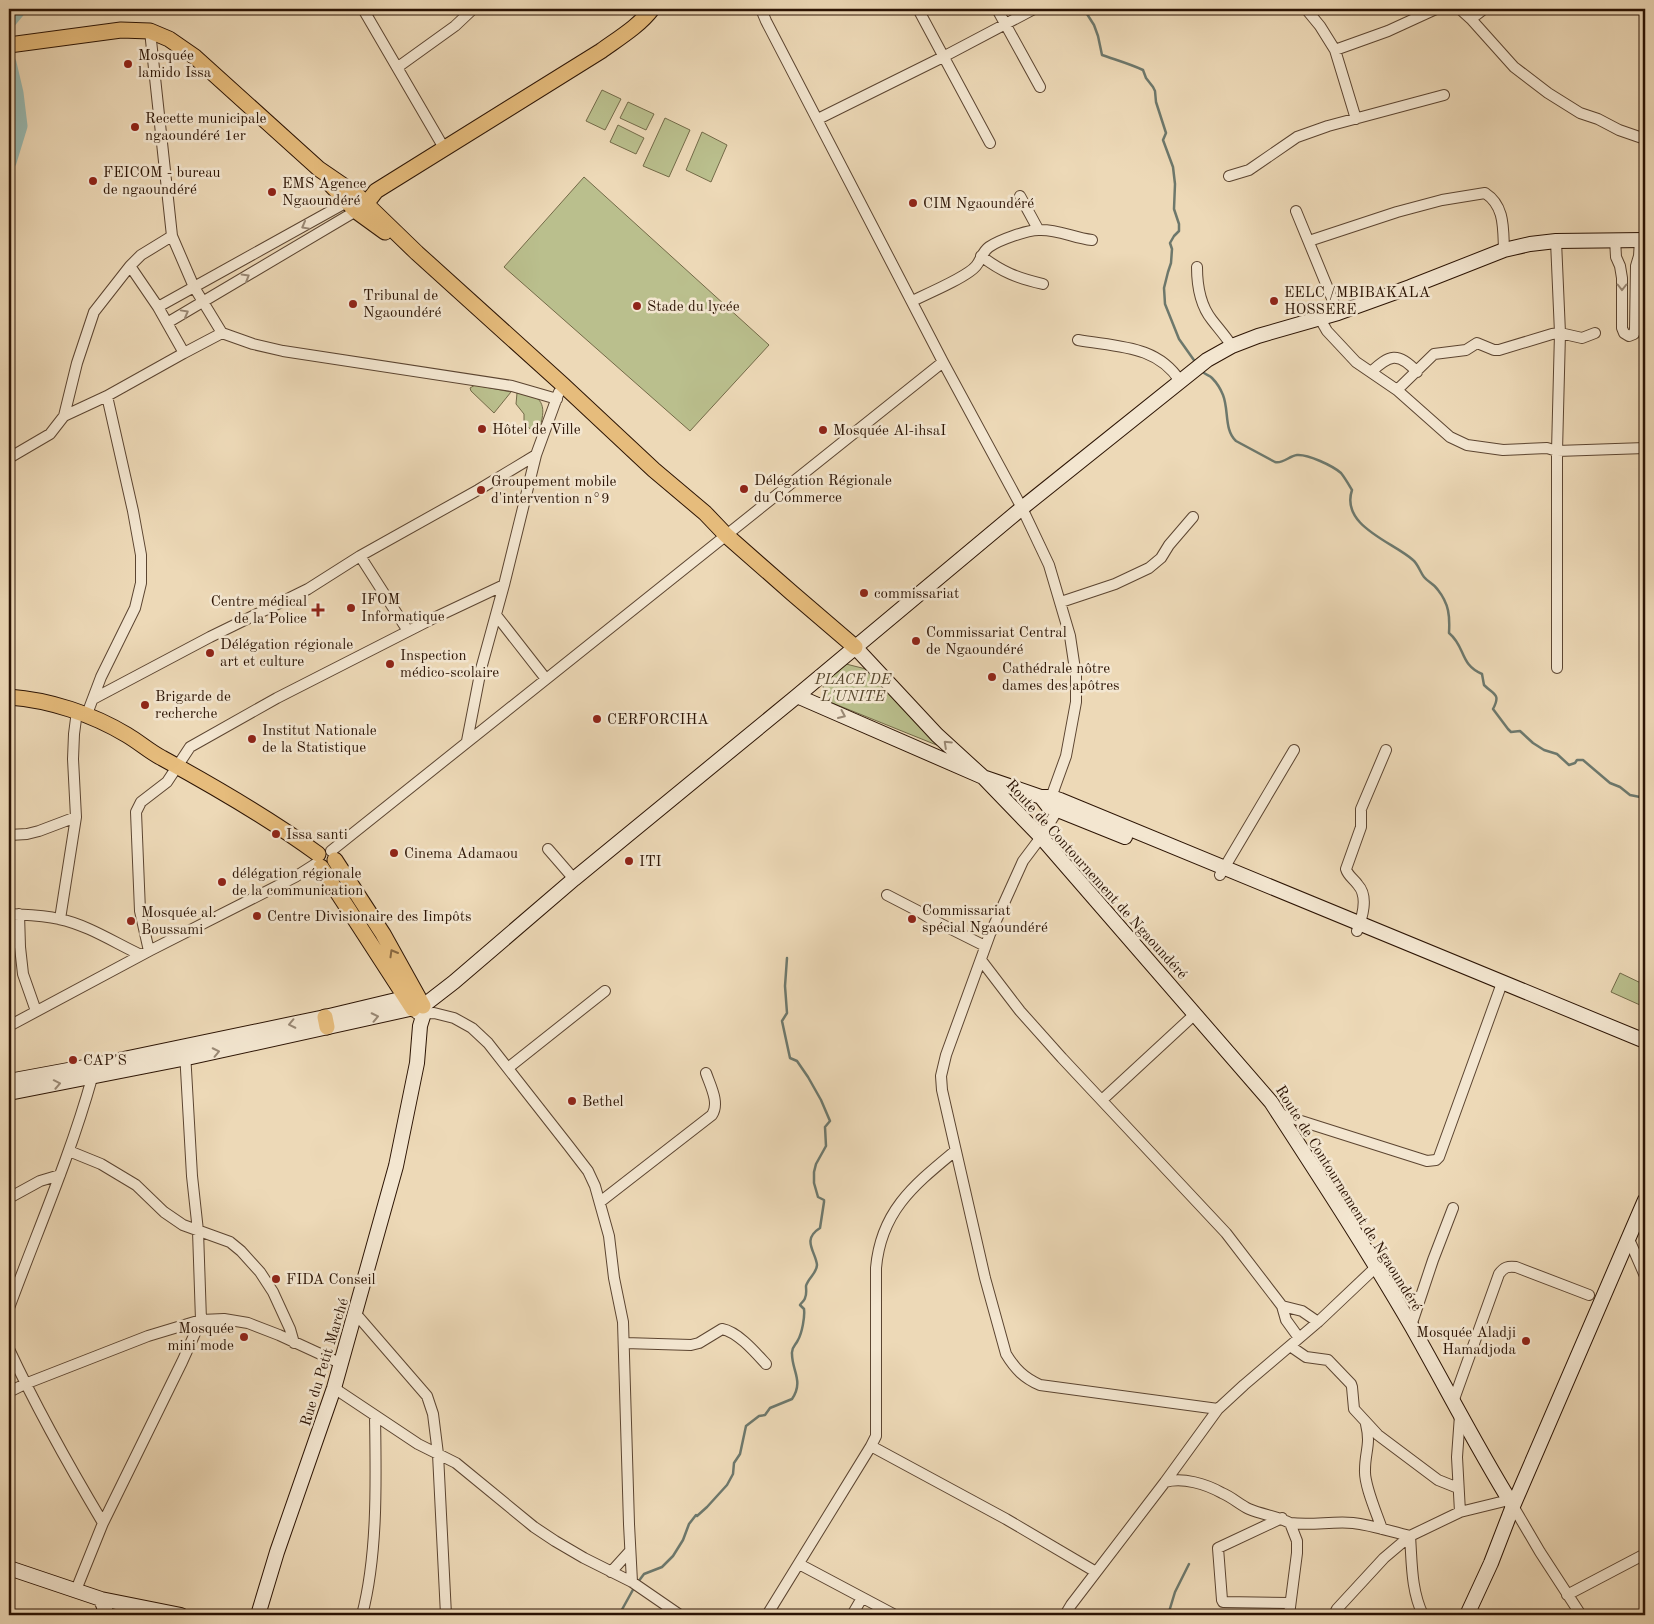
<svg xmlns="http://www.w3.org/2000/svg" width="1654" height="1624" font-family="'Old Standard TT',serif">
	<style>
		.green { fill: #babf8d; stroke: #736a48 }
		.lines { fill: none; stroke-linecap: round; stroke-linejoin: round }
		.stream { stroke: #6d786c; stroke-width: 2.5 }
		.river { stroke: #99bab2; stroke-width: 15 }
		.street-casing { stroke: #5c4531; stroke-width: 12 }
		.secondary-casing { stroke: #2c1404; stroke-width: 16 }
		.primary-casing { stroke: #2c1404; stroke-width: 17 }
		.street { stroke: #f3e6d0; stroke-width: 10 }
		.secondary { stroke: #f3e6d0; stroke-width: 14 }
		.primary { stroke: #e6bc7c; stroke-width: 15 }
		.oneway { stroke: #998874 }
		.oneway2 { stroke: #896840 }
		.poi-dot { fill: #8f2418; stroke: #f3e6d0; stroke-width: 2 }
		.labels { text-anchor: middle; stroke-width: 5; stroke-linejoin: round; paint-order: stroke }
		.poi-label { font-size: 15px; fill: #2c1404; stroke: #f3e6d0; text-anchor: start }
		.park-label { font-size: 15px; font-style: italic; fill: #57472d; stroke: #f3e6d0 }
		.street-label { font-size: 15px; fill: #2c1404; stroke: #f3e6d0 }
	</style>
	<rect width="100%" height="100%" fill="#edd9b7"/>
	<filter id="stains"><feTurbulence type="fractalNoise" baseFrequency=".004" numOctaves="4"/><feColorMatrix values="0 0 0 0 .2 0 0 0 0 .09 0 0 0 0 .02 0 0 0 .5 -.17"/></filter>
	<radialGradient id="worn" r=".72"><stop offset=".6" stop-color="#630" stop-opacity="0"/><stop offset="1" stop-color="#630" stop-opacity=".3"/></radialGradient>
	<path class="green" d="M602,90L621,99L605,130L586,121Z
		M628,102L654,114L646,130L620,118Z
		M665,118L690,130L669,177L643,166Z
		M618,125L644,138L636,154L610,142Z
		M702,132L727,145L711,182L686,170Z
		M584,177L769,345L690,431L504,267Z
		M475,385L511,392L494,413L471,391L470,388Z
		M517,393C535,394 546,399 542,419C541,424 540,429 537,434L524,424V414L516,404Z
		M846,664L866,669L939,746L825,700L823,685Z
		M1620,973L1645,985V995L1640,1005L1611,992Z"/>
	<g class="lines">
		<path class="stream" d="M1087,9V14L1094,25L1098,36L1102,55C1116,60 1130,64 1143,70L1146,78L1153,87L1155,91L1156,102L1166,133L1163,140L1173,167L1175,184L1174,209L1179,224V231L1174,236L1170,243L1172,249L1171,263L1168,272L1164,288L1165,304L1179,339L1196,363
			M1202,371C1205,375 1209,375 1212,378C1216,382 1221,390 1223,395C1229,410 1224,430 1236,441L1275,462C1283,464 1289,456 1297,455C1308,454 1333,466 1341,473C1345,478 1349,485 1352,490C1340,526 1393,542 1413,560C1418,564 1420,572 1424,577C1428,582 1434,584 1438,590C1449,604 1450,616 1449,633C1466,647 1459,664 1482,674L1484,685C1494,695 1501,694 1493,709L1508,729L1511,732L1520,731L1533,743L1544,750L1557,754L1569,765L1575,763L1577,760H1583L1610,783L1620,787L1630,795L1645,798
			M638,1582L644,1574L662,1567L673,1556L683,1540L689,1524L696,1515L697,1516L707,1507L727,1485L733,1474L734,1463L740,1454L746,1426L759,1416L765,1415L770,1408L792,1399C804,1381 792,1371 792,1354C791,1347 796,1345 798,1340C802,1333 805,1317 804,1309L800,1305C801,1303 805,1300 805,1298C807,1294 806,1290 806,1286C808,1278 817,1273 817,1265C816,1252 801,1240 820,1228L824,1202V1200L818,1197L814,1183V1172L816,1164L826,1146L825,1127L830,1121L821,1100L808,1077L797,1061L790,1058L782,1021L787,1013L785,986L787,958
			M619,1615L635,1586
			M1168,1615L1175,1592L1189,1564"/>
		<path class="river" d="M9,21L19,9
			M9,63L16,93L20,126L9,162"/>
		<defs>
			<path id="street" d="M363,9L444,148
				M761,9L766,21L943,362L1022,508L1049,565L1070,636L1076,676V702L1066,756L1049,803
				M918,9L990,143
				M997,9L1040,87
				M1306,9L1320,26L1335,50
				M1460,9L1471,19L1514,67L1548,93L1580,113L1598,119L1619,130L1645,139
				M1471,19L1484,9
				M150,31L172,236L194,287L222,333L253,344L283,351L512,386L557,399
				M398,67L455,26L473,9
				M818,119L943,57L1034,9
				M1356,119L1335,50L1388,31L1436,9
				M1229,176L1249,170L1297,137L1328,126L1444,95
				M1020,196L1038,229
				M1296,211L1338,313
				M172,236L141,255L130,266L158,307L184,353L222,333
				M1615,239L1616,257L1620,266L1622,278V328L1624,333L1629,336L1634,334L1635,329L1636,266L1639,256L1640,240
				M1309,241L1397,212L1442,200L1485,193C1505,206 1503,228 1504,250
				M1556,241L1560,333L1557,451V668
				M981,256C1002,272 1017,278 1043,284
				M1197,267C1197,286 1200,305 1212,320C1219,329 1226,337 1232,346
				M912,301C927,294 967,277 976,266C981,260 982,252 989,247C999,240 1027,230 1039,230C1057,229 1074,238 1092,240
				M158,307L347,202
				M1319,317L1327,331L1356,362L1397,390L1450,437L1467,445L1503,450L1547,448L1557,451L1645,448
				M167,323L356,211
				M1078,340C1117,347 1157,345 1180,381
				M1371,372C1389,355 1398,351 1417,372
				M1397,390L1434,354L1466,350L1477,343L1494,350H1499L1552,334L1560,333L1582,338L1595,333
				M64,416L77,363L94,312L130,266
				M9,458L50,434L64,416L107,396
				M360,556L408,631
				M1061,602L1115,584L1149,568L1161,558L1169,545L1193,517
				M496,615L546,679
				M93,699L210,637L308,589L360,556L478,490L536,455
				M87,714L101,677L135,608L141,583V555L133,511L107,396L184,353
				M467,741L481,669L504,585L536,455L559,392
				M1057,811L1041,837L1023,861L990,934L946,1055L941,1076L942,1090L985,1278L1006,1354C1015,1369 1024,1378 1040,1385L1218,1409
				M9,835L27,834L39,831L76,817
				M548,849L574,879
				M331,851L943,362
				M1220,875L1294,750
				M887,895L918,911L931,919L985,946
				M9,914C26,915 43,915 59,919C88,925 115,943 141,955
				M19,914L20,947L23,974L36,1011
				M60,919L76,817L73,759L74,734L77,711
				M1357,931C1362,918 1369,897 1358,885C1354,879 1348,876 1346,869L1361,827V809L1386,750
				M149,951L140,911L136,812L141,802L167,782L190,747L277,698L434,618L504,585
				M981,960L1020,1011L1062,1058L1226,1233L1282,1306L1286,1320L1299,1338
				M417,1014L434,1013L454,1018L472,1028L488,1043L568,1145L588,1171L595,1186L609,1236L614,1278L623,1322L629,1524L632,1582
				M9,1026L149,951L295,877L317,863
				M508,1068L605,991
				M1102,1100L1195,1014
				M1279,1114L1427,1161L1436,1160L1439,1157L1502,983
				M69,1151L101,1164L136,1185L164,1212L183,1225L230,1242L241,1251L260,1272L273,1292L290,1329L294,1343
				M9,1198L40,1181L60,1175
				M600,1202L712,1115C720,1103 710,1085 706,1073
				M1628,1237L1645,1276
				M1282,1306L1302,1311L1318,1322
				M9,1308C37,1232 70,1157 92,1078L91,1071
				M356,1314L427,1396L433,1414L438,1454L446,1615
				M1411,1326L1433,1260L1453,1208
				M625,1343L691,1345L699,1343L722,1329C738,1332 755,1352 766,1364
				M1290,1346L1306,1357L1328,1360L1351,1384L1352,1387L1354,1409L1378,1435L1438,1480L1458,1488
				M9,1349C37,1409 69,1466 103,1523
				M334,1388L418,1444L456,1463L534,1527L555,1541L584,1558L632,1582L680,1615
				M9,1392L25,1384L148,1336L201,1320L224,1319L248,1323L279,1335L342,1364
				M1453,1402L1499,1274C1504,1267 1508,1266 1516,1267L1589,1295
				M1460,1415L1457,1457L1460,1512
				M1366,1424C1371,1445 1365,1451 1365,1470C1364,1485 1377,1514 1382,1529
				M871,1446L1006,1519L1096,1572
				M1165,1482C1183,1477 1206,1484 1222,1493C1232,1497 1240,1505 1249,1509C1263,1515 1277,1516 1290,1523L1297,1541V1553L1289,1615
				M1513,1506L1540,1552L1581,1615
				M1282,1518L1218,1548L1222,1600L1223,1602L1290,1603
				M1290,1523C1311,1526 1332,1521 1353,1523C1372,1525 1392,1532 1410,1536
				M1410,1536C1412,1563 1411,1590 1423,1615
				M799,1564L895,1615
				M611,1572L630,1551
				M76,1590L103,1523L182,1362L201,1320L198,1231L192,1176L185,1052
				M1567,1595L1645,1554
				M362,1615C378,1554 376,1479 375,1416
				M767,1615L871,1446L876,1436V1268C881,1211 914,1185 955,1151
				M852,1615L862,1598
				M1065,1615L1071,1605L1165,1482L1218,1409L1244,1385L1318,1322L1375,1268
				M1334,1615L1337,1609L1384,1558L1410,1536L1460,1512L1509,1500"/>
			<path id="secondary" d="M855,647L937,735L983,777L1041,837L1271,1102C1319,1176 1368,1251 1412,1327C1446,1387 1477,1448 1513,1506L1491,1563L1467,1615
				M797,696L983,777L1041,797H1051L1060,800L1645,1041
				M1041,797L1048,806L1125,837
				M9,1081L90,1066L325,1017L417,995
				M9,1093L187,1058L423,1006L454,982L574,879L797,696L1022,508L1207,360L1232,346L1258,336L1338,313L1410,287L1504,250L1530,244L1556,241L1645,240
				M1513,1506L1645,1200
				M9,1568L101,1599L181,1615
				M101,1599L107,1615
				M258,1615L277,1552L334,1388L396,1166L417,1063L420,1026L424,1013L423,1006"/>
			<path id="primary" d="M9,45L121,30L150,31L169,39L195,57L319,169L357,195L417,253L562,384L654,470L705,513L726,535L792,593L855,647
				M331,185L356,211L385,232
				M356,211L366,204L376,191L601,51C619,38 639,26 652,9
				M9,697C50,700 92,714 127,735C139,742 150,752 162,758C215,787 269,818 318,854
				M335,860L383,934L423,1006
				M321,867L413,1009
				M325,1017L327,1027"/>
		</defs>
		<use href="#street" class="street-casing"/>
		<use href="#secondary" class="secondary-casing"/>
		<use href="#primary" class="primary-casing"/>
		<use href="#street" class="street"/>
		<use href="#secondary" class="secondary"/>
		<use href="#primary" class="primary"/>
	</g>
	<defs><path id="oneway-chevron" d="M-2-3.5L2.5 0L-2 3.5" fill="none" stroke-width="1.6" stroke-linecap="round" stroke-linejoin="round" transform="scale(1.25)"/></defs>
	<g class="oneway">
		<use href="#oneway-chevron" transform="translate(305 226) rotate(151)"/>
		<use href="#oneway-chevron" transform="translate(246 277) rotate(-31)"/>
		<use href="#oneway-chevron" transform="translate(1622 287) rotate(90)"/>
		<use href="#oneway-chevron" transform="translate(185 313) rotate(-29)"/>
		<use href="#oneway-chevron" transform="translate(842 715) rotate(24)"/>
		<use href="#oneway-chevron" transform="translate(947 744) rotate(-137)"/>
		<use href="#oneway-chevron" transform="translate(375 1017) rotate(-12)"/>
		<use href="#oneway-chevron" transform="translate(292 1024) rotate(168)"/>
		<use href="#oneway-chevron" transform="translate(216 1052) rotate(-12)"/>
		<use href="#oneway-chevron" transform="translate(57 1084) rotate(-11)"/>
	</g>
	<use class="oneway2" href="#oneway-chevron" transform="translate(393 953) rotate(-120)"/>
	<g class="poi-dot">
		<circle cx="128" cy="64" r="5"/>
		<circle cx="135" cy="127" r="5"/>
		<circle cx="93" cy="181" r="5"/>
		<circle cx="272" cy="192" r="5"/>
		<circle cx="913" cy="203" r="5"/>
		<circle cx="1274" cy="301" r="5"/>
		<circle cx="353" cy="304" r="5"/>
		<circle cx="637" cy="306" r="5"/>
		<circle cx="482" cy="429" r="5"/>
		<circle cx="823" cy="430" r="5"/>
		<circle cx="744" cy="489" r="5"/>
		<circle cx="481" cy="490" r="5"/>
		<circle cx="864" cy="593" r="5"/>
		<circle cx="351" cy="608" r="5"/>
		<path d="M315.5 602.5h5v5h5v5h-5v5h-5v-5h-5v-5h5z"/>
		<circle cx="916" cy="641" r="5"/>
		<circle cx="210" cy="653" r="5"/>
		<circle cx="390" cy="664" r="5"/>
		<circle cx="992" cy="677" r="5"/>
		<circle cx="145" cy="705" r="5"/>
		<circle cx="597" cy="719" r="5"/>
		<circle cx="252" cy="739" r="5"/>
		<circle cx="276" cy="834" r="5"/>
		<circle cx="394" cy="853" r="5"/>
		<circle cx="629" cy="861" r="5"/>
		<circle cx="222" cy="882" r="5"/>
		<circle cx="257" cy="916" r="5"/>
		<circle cx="912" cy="919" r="5"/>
		<circle cx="131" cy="921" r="5"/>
		<circle cx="73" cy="1060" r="5"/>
		<circle cx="572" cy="1101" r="5"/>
		<circle cx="276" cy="1279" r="5"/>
		<circle cx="244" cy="1337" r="5"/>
		<circle cx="1526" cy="1341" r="5"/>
	</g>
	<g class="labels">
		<g class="poi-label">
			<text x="138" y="60">Mosquée<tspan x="138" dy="17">lamido Issa</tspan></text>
			<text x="145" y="123">Recette municipale<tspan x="145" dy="17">ngaoundéré 1er</tspan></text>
			<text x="103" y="177">FEICOM - bureau<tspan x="103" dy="17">de ngaoundéré</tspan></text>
			<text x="282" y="188">EMS Agence<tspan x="282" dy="17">Ngaoundéré</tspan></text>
			<text x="923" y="208">CIM Ngaoundéré</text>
			<text x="1284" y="297">EELC /MBIBAKALA<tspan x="1284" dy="17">HOSSERE</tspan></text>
			<text x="363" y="300">Tribunal de<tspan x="363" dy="17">Ngaoundéré</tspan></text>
			<text x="647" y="311">Stade du lycée</text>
			<text x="492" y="434">Hôtel de Ville</text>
			<text x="833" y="435">Mosquée Al-ihsaI</text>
			<text x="754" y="485">Délégation Régionale<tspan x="754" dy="17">du Commerce</tspan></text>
			<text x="491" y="486">Groupement mobile<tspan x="491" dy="17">d'intervention n°9</tspan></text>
			<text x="874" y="598">commissariat</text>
			<text x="361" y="604">IFOM<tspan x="361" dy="17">Informatique</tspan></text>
			<text x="307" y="606" text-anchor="end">Centre médical<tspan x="307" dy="17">de la Police</tspan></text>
			<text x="926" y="637">Commissariat Central<tspan x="926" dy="17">de Ngaoundéré</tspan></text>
			<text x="220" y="649">Délégation régionale<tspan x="220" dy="17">art et culture</tspan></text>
			<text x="400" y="660">Inspection<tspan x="400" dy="17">médico-scolaire</tspan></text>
			<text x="1002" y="673">Cathédrale nôtre<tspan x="1002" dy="17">dames des apôtres</tspan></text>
			<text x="155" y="701">Brigarde de<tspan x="155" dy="17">recherche</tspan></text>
			<text x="607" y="724">CERFORCIHA</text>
			<text x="262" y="735">Institut Nationale<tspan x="262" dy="17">de la Statistique</tspan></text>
			<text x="286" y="839">Issa santi</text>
			<text x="404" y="858">Cinema Adamaou</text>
			<text x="639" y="866">ITI</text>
			<text x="232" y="878">délégation régionale<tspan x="232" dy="17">de la communication</tspan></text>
			<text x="922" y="915">Commissariat<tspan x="922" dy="17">spécial Ngaoundéré</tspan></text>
			<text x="141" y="917">Mosquée al.<tspan x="141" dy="17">Boussami</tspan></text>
			<text x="267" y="921">Centre Divisionaire des Iimpôts</text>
			<text x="83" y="1065">CAP'S</text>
			<text x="582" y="1106">Bethel</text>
			<text x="286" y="1284">FIDA Conseil</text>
			<text x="234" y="1333" text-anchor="end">Mosquée<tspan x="234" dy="17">mini mode</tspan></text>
			<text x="1516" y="1337" text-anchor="end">Mosquée Aladji<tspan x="1516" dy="17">Hamadjoda</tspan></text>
		</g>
		<g class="park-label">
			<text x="853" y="684">PLACE DE<tspan x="853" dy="17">L'UNITE</tspan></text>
		</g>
		<g class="street-label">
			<text transform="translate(1097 879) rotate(48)" y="5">Route de Contournement de Ngaoundéré</text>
			<text transform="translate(1349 1198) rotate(58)" y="5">Route de Contournement de Ngaoundéré</text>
			<text transform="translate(324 1362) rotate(-73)" y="5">Rue du Petit Marché</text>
		</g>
	</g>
	<rect width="1654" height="1624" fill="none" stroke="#edd9b7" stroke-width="30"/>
	<rect x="10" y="10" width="1634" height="1604" fill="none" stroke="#2c1404" stroke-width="2.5"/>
	<rect x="15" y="15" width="1624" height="1594" fill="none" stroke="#2c1404"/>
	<rect width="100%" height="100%" filter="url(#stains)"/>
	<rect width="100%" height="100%" fill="url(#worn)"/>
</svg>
